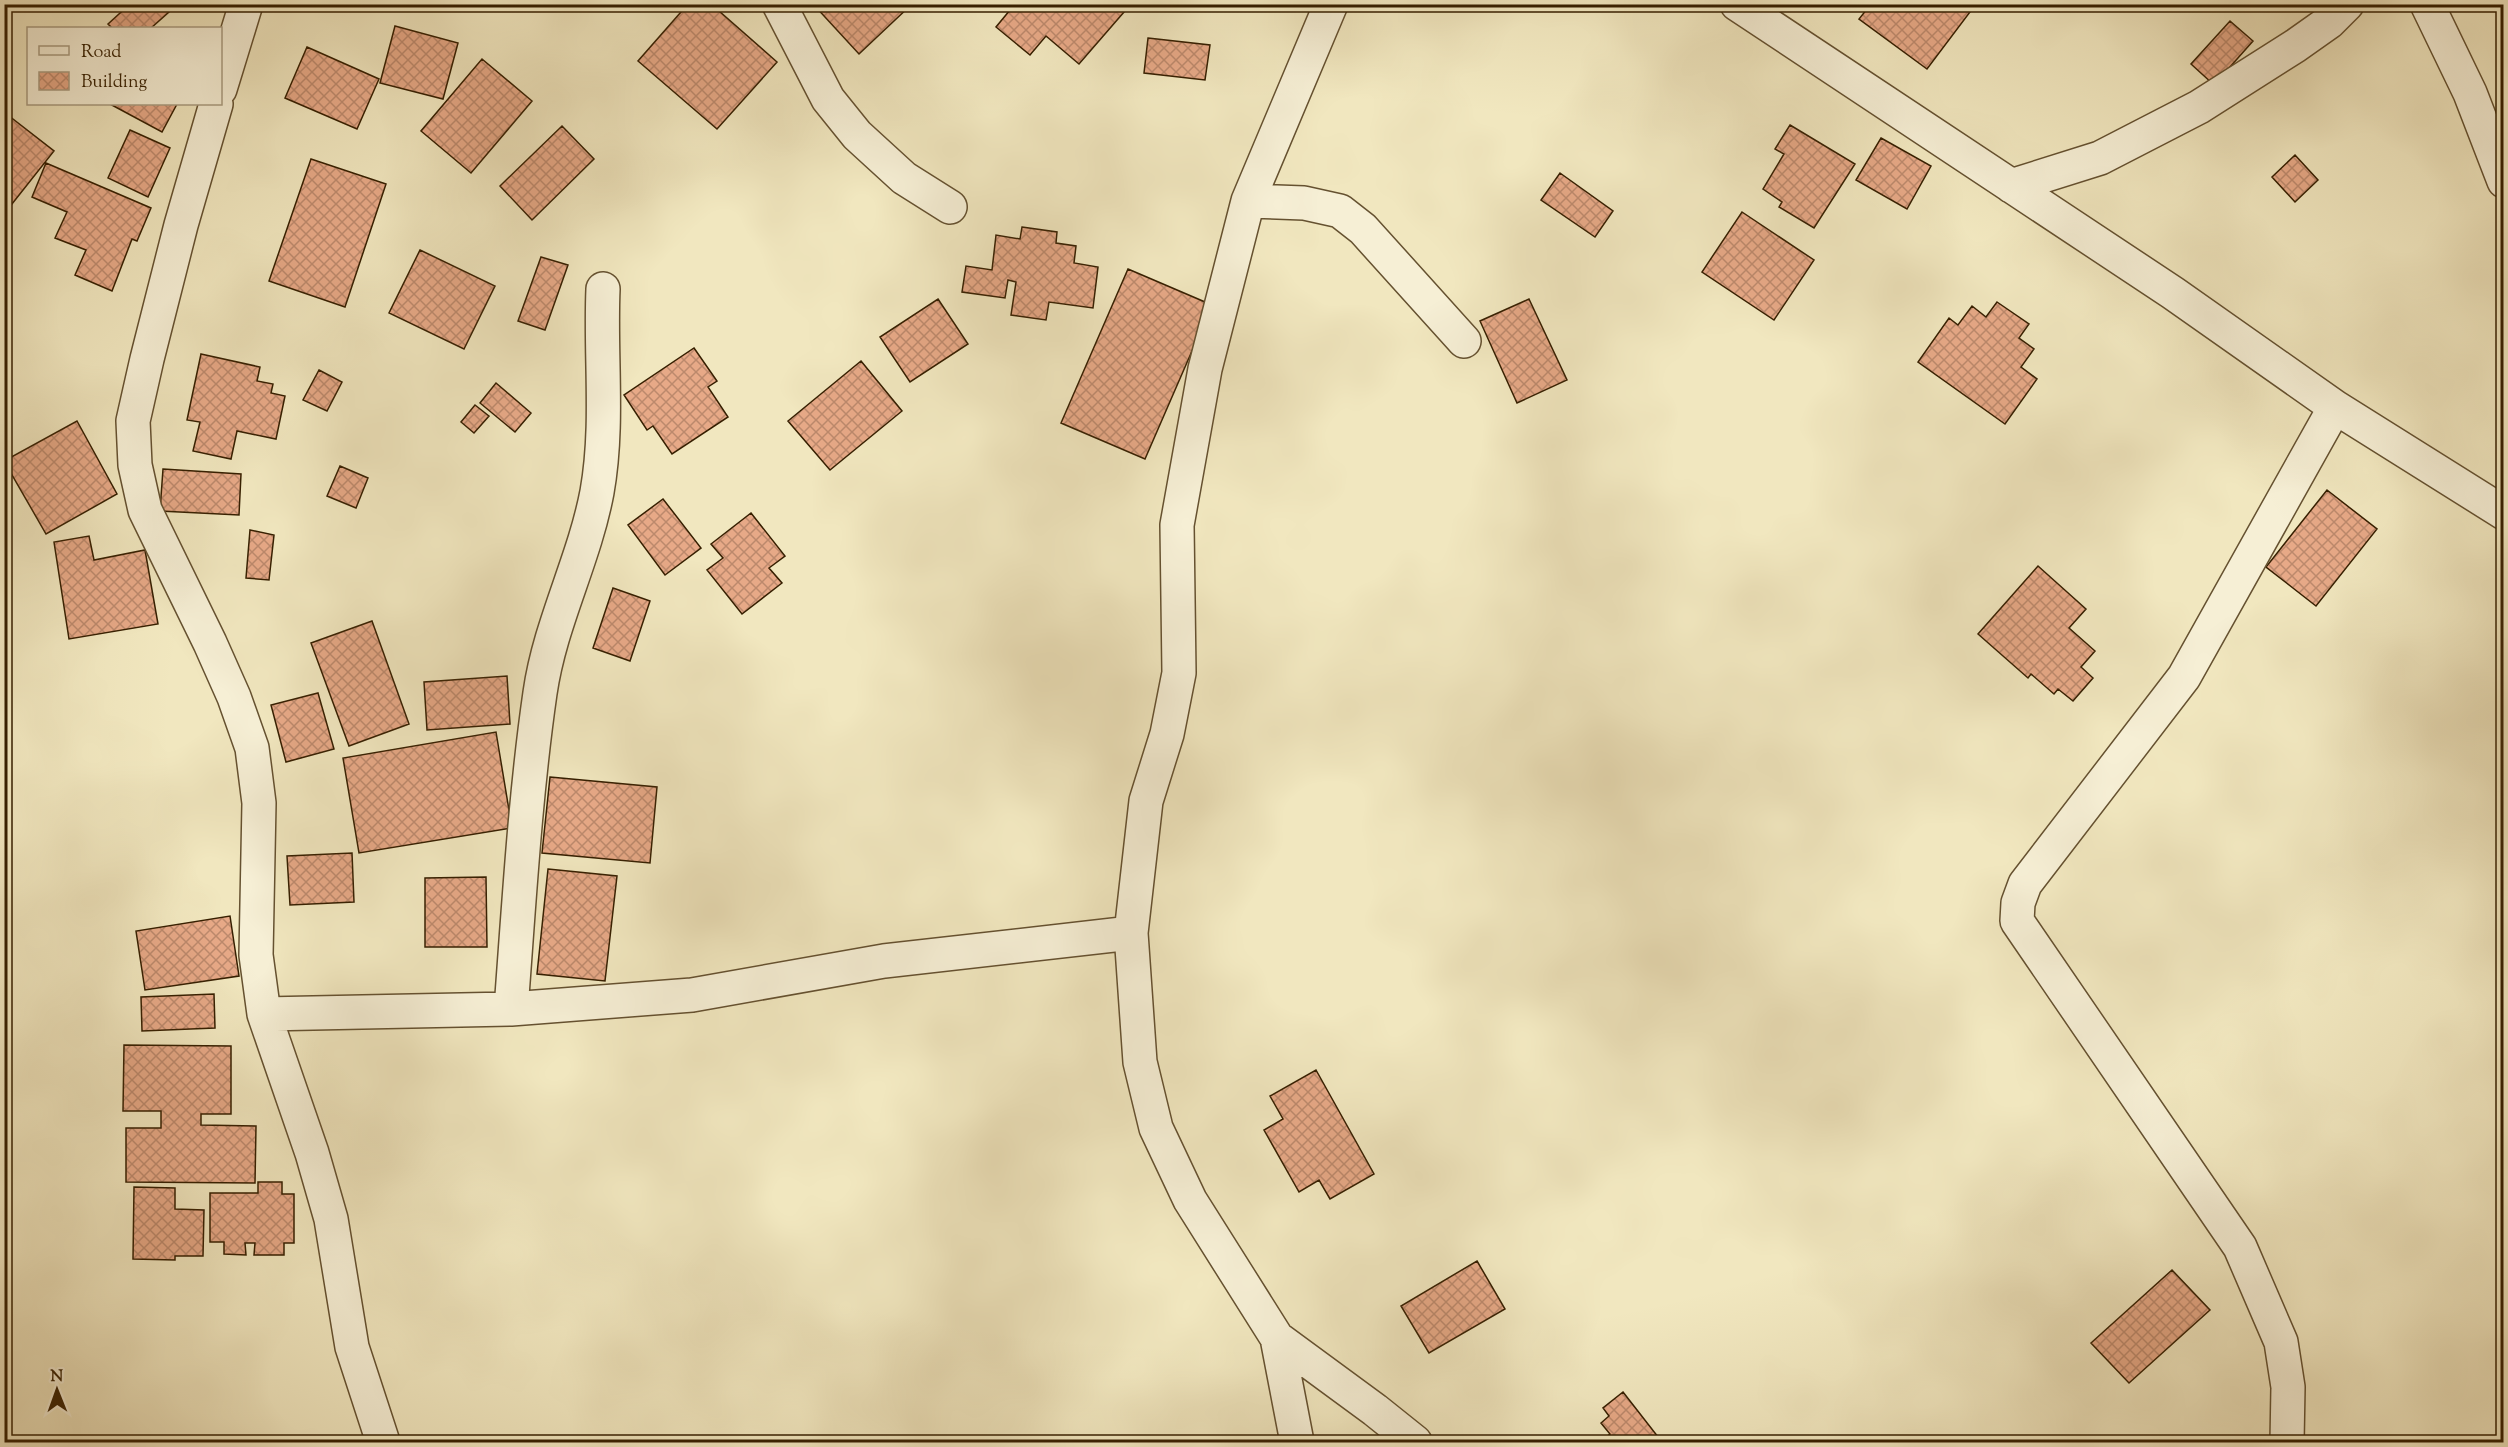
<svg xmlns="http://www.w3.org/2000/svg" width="2508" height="1447" font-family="'Sorts Mill Goudy',serif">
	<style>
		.building { fill: url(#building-cross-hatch); stroke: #361f00; stroke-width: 1.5 }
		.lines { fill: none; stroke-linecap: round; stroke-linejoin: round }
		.minor-casing { stroke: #655130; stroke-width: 36 }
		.minor { stroke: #f6efd5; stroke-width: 33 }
	</style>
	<defs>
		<pattern id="building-cross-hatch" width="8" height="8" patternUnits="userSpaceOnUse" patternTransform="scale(1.5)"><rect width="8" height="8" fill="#e7a987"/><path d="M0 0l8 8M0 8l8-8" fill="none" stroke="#bc896c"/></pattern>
	</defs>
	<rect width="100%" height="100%" fill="#f1e7bf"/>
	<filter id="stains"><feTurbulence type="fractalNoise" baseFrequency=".00333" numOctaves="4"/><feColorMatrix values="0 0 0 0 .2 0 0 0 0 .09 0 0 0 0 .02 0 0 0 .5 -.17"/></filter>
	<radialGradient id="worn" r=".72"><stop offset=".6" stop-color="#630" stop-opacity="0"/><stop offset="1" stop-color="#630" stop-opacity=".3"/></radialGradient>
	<path class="building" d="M130,4H178L151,28H112L108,24Z
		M688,4H711L777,62L717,129L638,61Z
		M813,4H912L859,54Z
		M1015,4H1115L1124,12L1079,64L1046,36L1030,55L996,27Z
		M1871,4H1959L1970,12L1927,69L1859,19Z
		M2230,21L2253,41L2214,85L2191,64Z
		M395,26L458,43L443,99L380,83Z
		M1148,38L1210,45L1205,80L1144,73Z
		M307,47L379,79L357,129L285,98Z
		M482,59L532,101L471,173L421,131Z
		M110,104H177L162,132Z
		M4,112L54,151L4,214Z
		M1790,125L1855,164L1814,228L1779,207L1782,202L1763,189L1784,154L1775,149Z
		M562,126L594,159L532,220L500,186Z
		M130,130L170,148L148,197L108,178Z
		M1881,138L1931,166L1907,209L1856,180Z
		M2295,155L2318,180L2295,202L2272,177Z
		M311,159L386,184L345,307L269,281Z
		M46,163L151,208L137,241L132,239L112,291L75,275L86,250L55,238L67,212L32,197Z
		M1560,173L1613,211L1595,237L1541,200Z
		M1742,212L1814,260L1774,320L1702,272Z
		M1022,227L1057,232L1056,243L1076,246L1074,263L1098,267L1093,308L1049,302L1046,320L1011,315L1016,282L1008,280L1005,298L962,292L966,266L992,270L996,235L1020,239Z
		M420,250L495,286L464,349L389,313Z
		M541,257L568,265L545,330L518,321Z
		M1128,269L1212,305L1145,459L1061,423Z
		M938,299L968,344L910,382L880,337Z
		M1529,299L1567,380L1517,403L1480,321Z
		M1997,302L2029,324L2019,338L2034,349L2021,367L2037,379L2005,424L1918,362L1949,318L1958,325L1972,306L1986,317Z
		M694,348L717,381L708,387L728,417L672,454L653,426L647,430L624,395Z
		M201,354L260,367L257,381L273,384L271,393L285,396L276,439L237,431L231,459L193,451L200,422L187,420Z
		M861,361L902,411L830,470L788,421Z
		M319,370L342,382L327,411L303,400Z
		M496,383L531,413L515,432L480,403Z
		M475,405L489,416L474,433L461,422Z
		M77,421L117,494L46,534L4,461Z
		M340,466L368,478L356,508L327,496Z
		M163,469L241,474L239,515L160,511Z
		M2327,490L2377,529L2316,606L2266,567Z
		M663,499L701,548L665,575L628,525Z
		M751,513L785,556L769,568L782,583L742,614L707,570L723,558L711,544Z
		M250,530L274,535L269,580L246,578Z
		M89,536L94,560L145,550L158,624L69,639L54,542Z
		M2038,566L2086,609L2069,628L2095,651L2081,667L2093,678L2073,701L2058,689L2054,694L2031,674L2028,678L1978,634Z
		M613,588L650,601L630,661L593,648Z
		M372,621L409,724L349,746L311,643Z
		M507,676L510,724L427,730L424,682Z
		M318,693L334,749L286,762L271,705Z
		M496,732L512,828L359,853L343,758Z
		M550,777L657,787L650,863L542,853Z
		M352,853L354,902L290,905L287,856Z
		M548,869L617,876L605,981L537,974Z
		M486,877L487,947H425V878Z
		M230,916L239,976L145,990L136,931Z
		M214,994L215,1028L142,1031L141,997Z
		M124,1045L231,1046V1114H201V1125L256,1126L255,1183L126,1182V1128H161V1111H123Z
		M1316,1070L1374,1174L1330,1199L1319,1180L1299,1192L1264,1130L1283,1119L1270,1096Z
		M258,1182H282V1194H294V1243H284V1255H254L255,1243H245L246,1255L224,1254V1242H210V1193H258Z
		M134,1187L175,1188V1209L204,1210L203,1256H175V1260L133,1259Z
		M1477,1261L1505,1309L1429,1353L1401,1306Z
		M2172,1270L2210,1310L2129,1383L2091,1343Z
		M1623,1392L1662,1442H1599L1610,1434L1601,1423L1609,1416L1603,1408Z"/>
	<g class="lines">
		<defs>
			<path id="minor" d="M779,4L828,99L857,135L904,178L950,207
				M1331,4L1248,201L1205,369L1177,525L1179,673L1167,734L1146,801L1131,933L1140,1062L1156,1128L1190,1200L1277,1338L1375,1410L1415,1442
				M1737,4L2173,293L2335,407L2504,513
				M2427,4L2470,93L2504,181
				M220,89L246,4
				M216,104L181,225L147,359L133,421L135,465L145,510L210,643L234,697L252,748L259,803L256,955L264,1014L312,1153L331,1219L352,1347L383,1442
				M2011,186L2100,158L2199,107L2295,46L2329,22L2347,4
				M1248,201L1304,203L1340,211L1363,229L1464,341
				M511,1009C519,904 525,797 540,693C550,623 584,561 597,492C609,425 600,356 603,289
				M264,1014L511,1009L692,995L884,961L1131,933
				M1277,1338L1297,1442
				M2287,1442L2288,1387L2281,1342L2240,1247L2017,921L2018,903L2025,884L2184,677L2335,407"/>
		</defs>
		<use href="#minor" class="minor-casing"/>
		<use href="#minor" class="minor"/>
	</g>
	<rect width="2508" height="1447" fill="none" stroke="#f1e7bf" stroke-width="24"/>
	<rect x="6" y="6" width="2496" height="1435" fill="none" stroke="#361f00" stroke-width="3"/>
	<rect x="12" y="12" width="2484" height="1423" fill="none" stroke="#361f00" stroke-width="1.5"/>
	<rect x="27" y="27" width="195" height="78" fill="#f6efd5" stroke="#a99c80" stroke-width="1.5"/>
	<rect x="39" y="46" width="30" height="9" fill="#f6efd5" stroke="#a99c80" stroke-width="1.5"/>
	<text x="81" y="57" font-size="18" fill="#361f00">Road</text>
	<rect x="39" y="72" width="30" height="18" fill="url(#building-cross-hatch)" stroke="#a99c80" stroke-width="1.5"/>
	<text x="81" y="87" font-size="18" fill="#361f00">Building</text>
	<g transform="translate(57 1390) rotate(359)" stroke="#f6efd5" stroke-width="4.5" paint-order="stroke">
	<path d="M0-4.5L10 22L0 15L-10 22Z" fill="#361f00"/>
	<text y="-9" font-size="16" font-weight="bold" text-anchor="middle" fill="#361f00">N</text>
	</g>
	<rect width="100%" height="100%" filter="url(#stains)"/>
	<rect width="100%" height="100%" fill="url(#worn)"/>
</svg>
